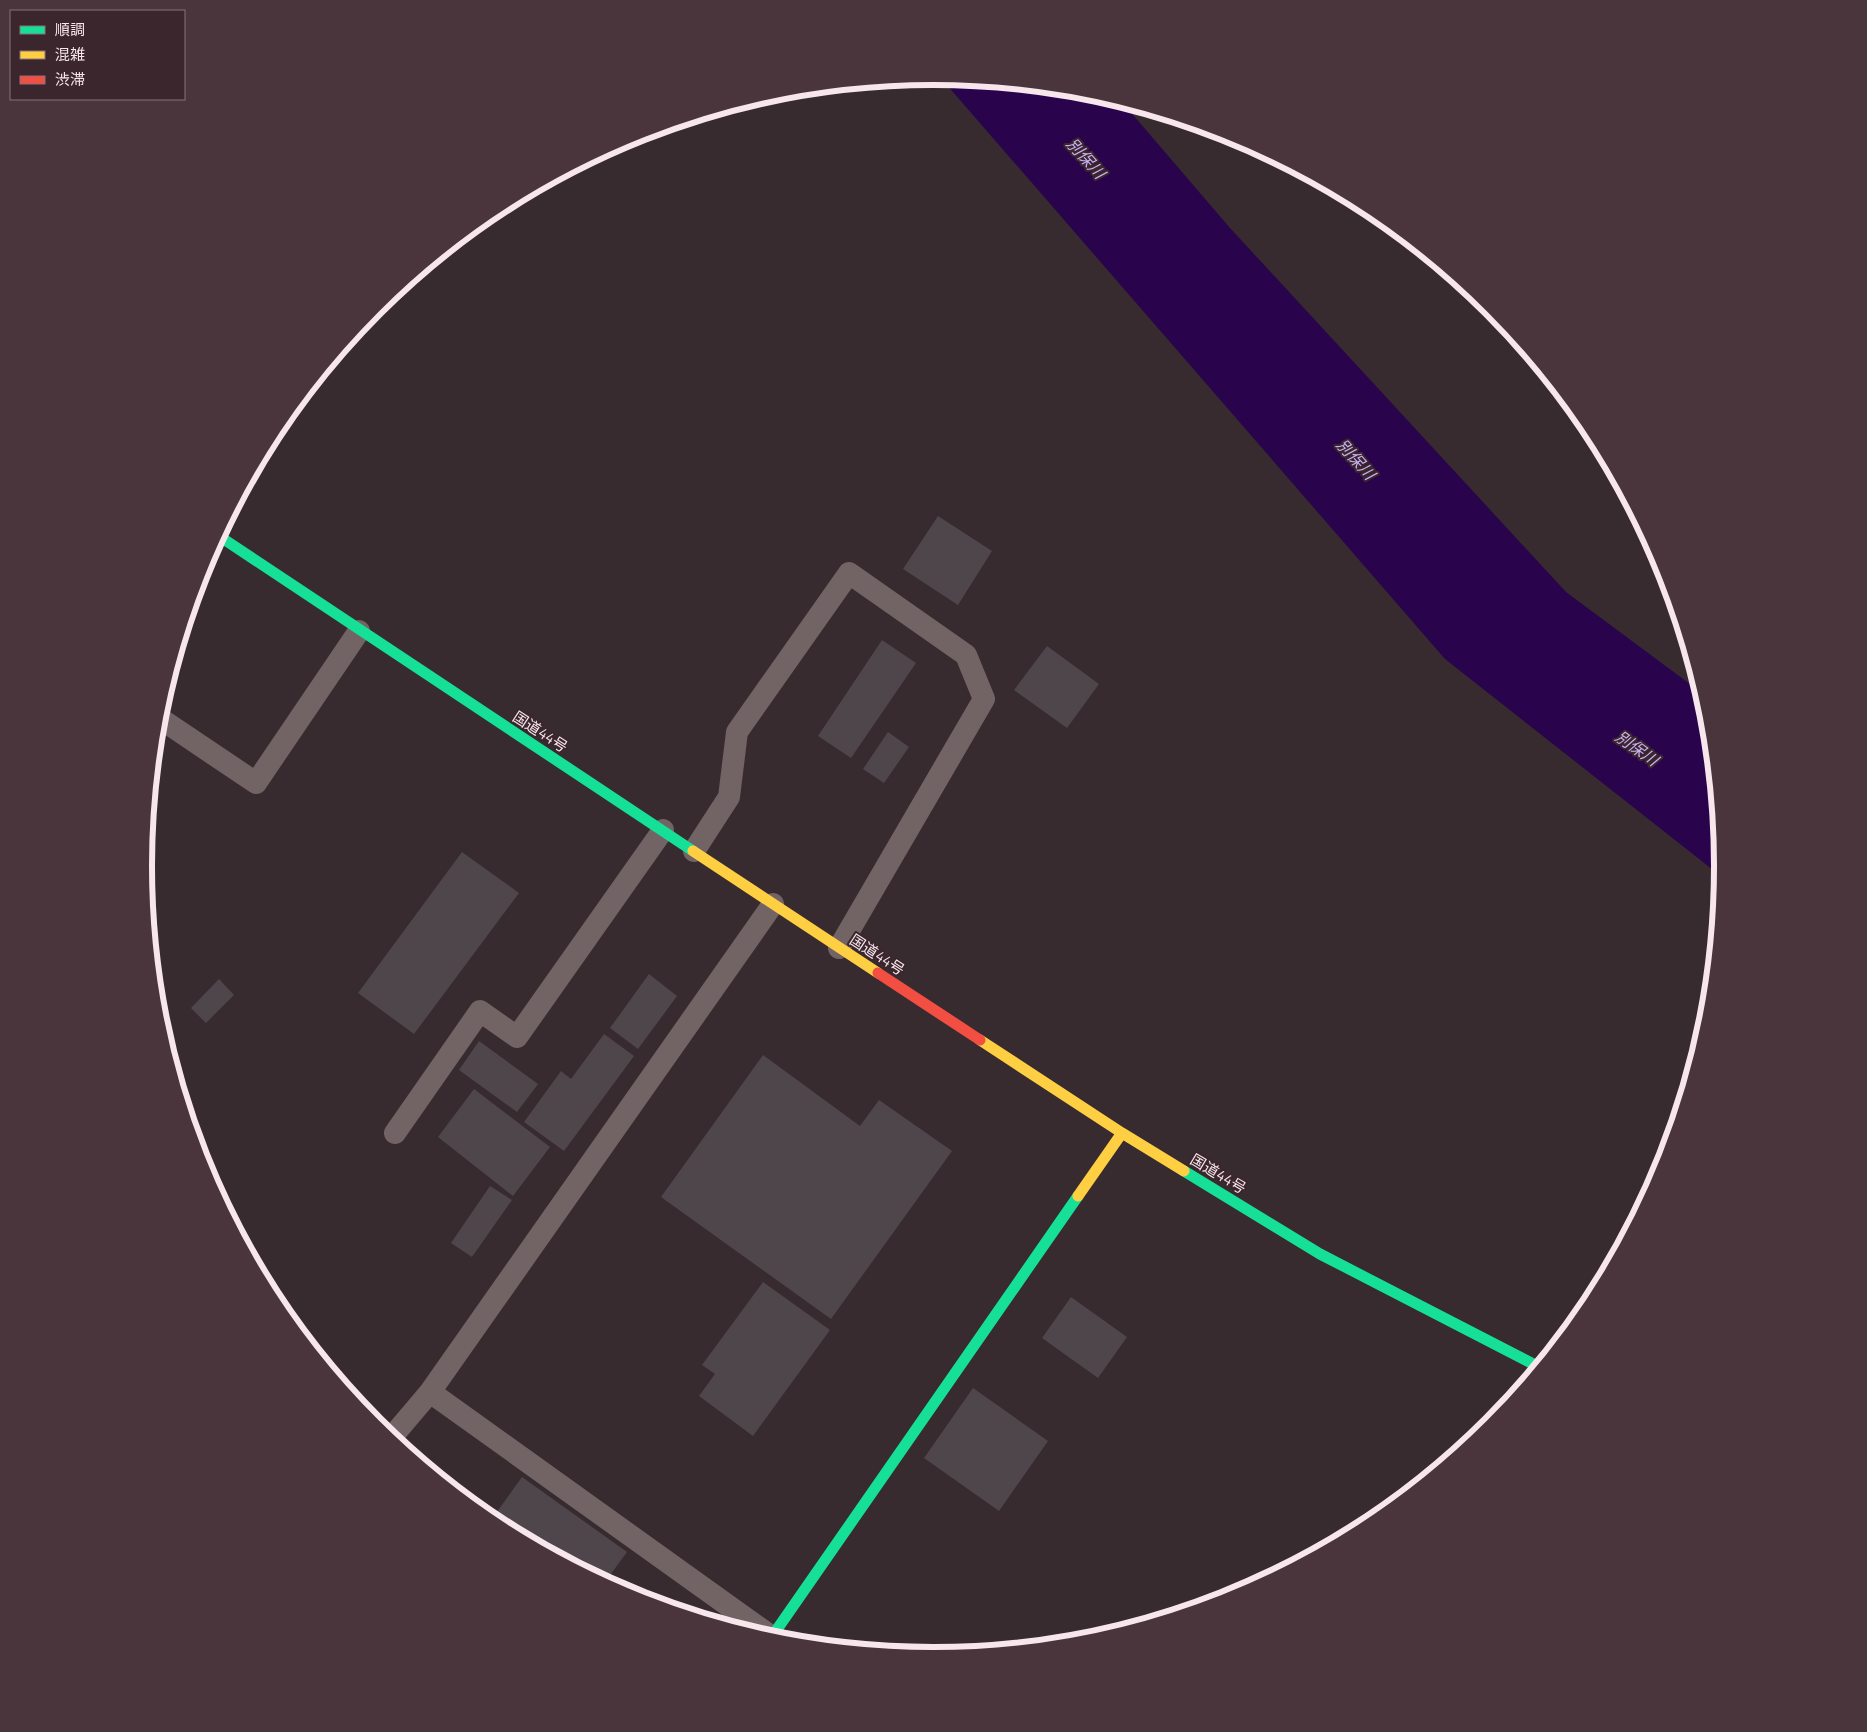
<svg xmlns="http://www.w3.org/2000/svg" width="1867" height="1732" font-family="Barlow,'Noto Sans JP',sans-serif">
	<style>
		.water { fill: #29044c }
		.building { fill: #4f464b }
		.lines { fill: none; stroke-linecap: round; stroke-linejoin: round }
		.lane { stroke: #726364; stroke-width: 22 }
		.fast { stroke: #16e098; stroke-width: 11 }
		.slow { stroke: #ffcf43; stroke-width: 11 }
		.jam { stroke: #f24e42; stroke-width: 11 }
		.labels { text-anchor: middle; stroke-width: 4; stroke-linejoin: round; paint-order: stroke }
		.street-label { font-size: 15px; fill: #f7e7ed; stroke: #3c262e }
		.water-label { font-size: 16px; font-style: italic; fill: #c8b2f5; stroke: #3c262e }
		.rim { fill: none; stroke: #f7e7ed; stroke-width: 6 }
	</style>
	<rect width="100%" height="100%" fill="#372b2f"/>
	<path class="water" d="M940,77L1088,91L1122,102L1230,228L1566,592L1702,693L1708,712L1723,866L1722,877L1445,659Z"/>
	<path class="building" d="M938,516L992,551L958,605L903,569Z
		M882,640L916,663L851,758L818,736Z
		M1047,646L1099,684L1067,728L1014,690Z
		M888,732L909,747L884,783L863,769Z
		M462,852L519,893L414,1034L358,993Z
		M649,974L677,996L638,1049L610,1028Z
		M219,979L234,995L206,1023L191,1008Z
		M604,1034L634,1056L564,1151L524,1122L561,1071L571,1079Z
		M479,1041L538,1084L517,1112L459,1070Z
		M763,1055L860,1126L879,1100L952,1151L831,1319L661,1197Z
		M474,1089L550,1147L513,1196L438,1137Z
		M490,1186L512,1200L472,1257L451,1243Z
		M763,1282L830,1330L753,1436L699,1396L715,1374L702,1365Z
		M1071,1297L1127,1337L1098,1378L1042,1338Z
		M973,1388L1048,1441L999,1511L924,1458Z
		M522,1477L627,1552L605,1582L491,1520Z"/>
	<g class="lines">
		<path class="lane" d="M158,717L256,783L359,631
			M694,851L729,797L737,732L849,573L966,655L984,699L839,948
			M395,1133L480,1011L517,1037L663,830
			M391,1438L430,1392
			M772,1637L430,1392L773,904"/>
		<path class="fast" d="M219,536L693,851
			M1184,1171L1320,1254L1539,1367
			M771,1638L1078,1196"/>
		<path class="slow" d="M693,851L878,973
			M980,1040L1122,1133L1184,1171
			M1078,1196L1122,1133"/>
		<path class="jam" d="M878,973L980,1040"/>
	</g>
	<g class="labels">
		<g class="street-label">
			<text transform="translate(540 732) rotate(33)" y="5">国道44号</text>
			<text transform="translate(877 955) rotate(33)" y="5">国道44号</text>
			<text transform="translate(1218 1174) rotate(31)" y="5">国道44号</text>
		</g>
		<g class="water-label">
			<text transform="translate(1086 158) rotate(48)" y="6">別保川</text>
			<text transform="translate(1356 459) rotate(48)" y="6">別保川</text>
			<text transform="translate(1637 748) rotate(35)" y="6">別保川</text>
		</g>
	</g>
	<path d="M0 0H1867V1732H0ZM152 866a781 781 0 1 1 1562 0a781 781 0 1 1-1562 0Z" fill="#4b353d" fill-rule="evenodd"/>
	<path class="rim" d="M152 866a781 781 0 1 1 1562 0a781 781 0 1 1-1562 0Z"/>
	<rect x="10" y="10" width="175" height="90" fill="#3c262e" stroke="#87737a"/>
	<rect x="20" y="26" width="25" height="8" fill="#16e098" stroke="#87737a"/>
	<text x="55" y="35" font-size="15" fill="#f7e7ed">順調</text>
	<rect x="20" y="51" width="25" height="8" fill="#ffcf43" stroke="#87737a"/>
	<text x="55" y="60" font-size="15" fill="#f7e7ed">混雑</text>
	<rect x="20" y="76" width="25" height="8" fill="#f24e42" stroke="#87737a"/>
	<text x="55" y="85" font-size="15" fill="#f7e7ed">渋滞</text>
</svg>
